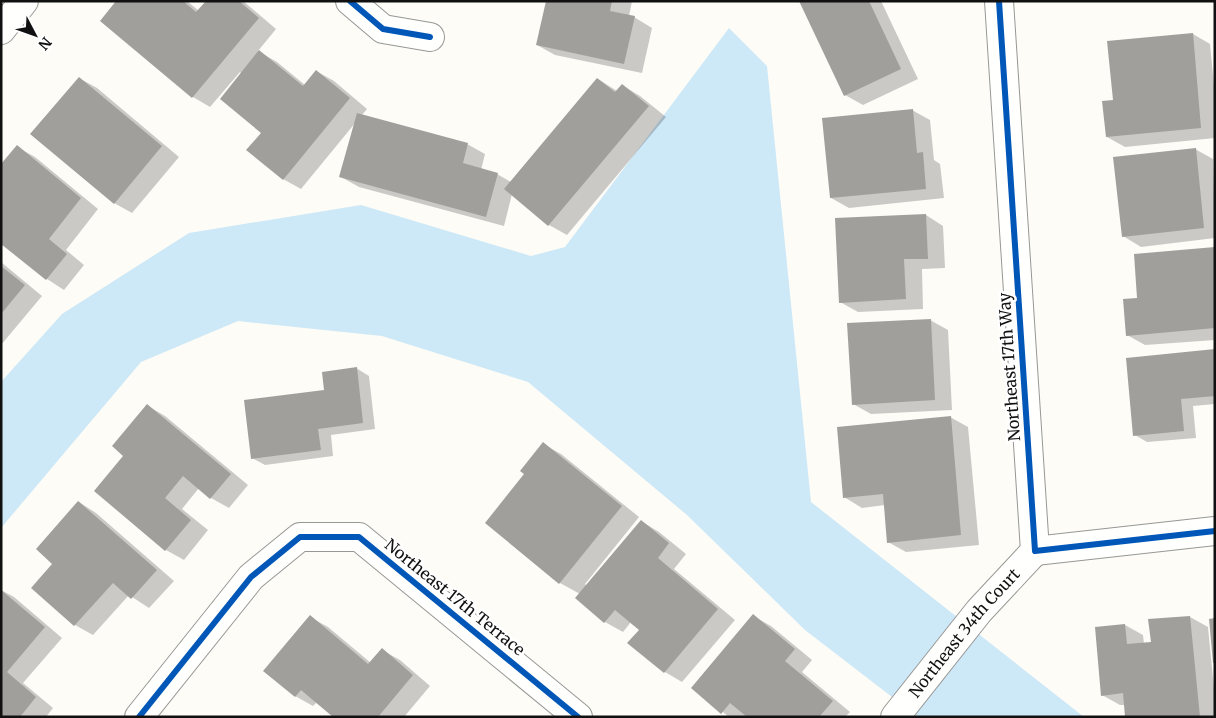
<svg xmlns="http://www.w3.org/2000/svg" width="1216" height="718" font-family="Merriweather,serif">
	<style>
		.water { fill: #cde8f7 }
		.shadow { fill: #0003 }
		.building { fill: #a19f9c }
		.lines { fill: none; stroke-linecap: round; stroke-linejoin: round }
		.minor-casing { stroke: #979795; stroke-width: 30 }
		.minor { stroke: #fffffe; stroke-width: 28 }
		.cycleway-casing { stroke: #fff; stroke-width: 9 }
		.cycleway { stroke: #0057b8; stroke-width: 6 }
		.labels { text-anchor: middle; stroke-width: 5; stroke-linejoin: round; paint-order: stroke }
		.street-label { font-size: 16px; fill: #111; stroke: #fff }
	</style>
	<rect width="100%" height="100%" fill="#fdfcf7"/>
	<path class="water" d="M729,28L767,66L811,502L1084,717H918L805,630L687,515L528,382L382,336L238,321L141,362L1,528V382L62,314L189,233L361,205L531,256L565,247Z"/>
	<path class="shadow" d="M118,1H187L199,11L207,1H243L276,29L258,51L277,62L305,85L316,71L334,81L367,109L362,115L467,144L485,154L481,170L497,174L511,182L598,79L617,91L622,85L640,96L666,117L567,235L549,225L512,194L504,226L359,187L341,177L356,122L301,189L283,179L263,132L242,74L240,72L210,107L193,97Z
		M547,1H632L629,16L634,17L652,28L642,73L555,55L537,45Z
		M800,1H881L918,79L863,105L845,95Z
		M1193,34L1210,44L1215,96V138L1125,147L1107,137L1114,101Z
		M79,78L97,88L179,157L132,213L114,203Z
		M912,110L930,120L934,160L940,164L944,198L849,208L831,198Z
		M17,147L35,157L98,209L66,250L84,265L64,290L47,279L1,242Z
		M1195,149L1213,159L1215,238L1141,247L1123,236Z
		M926,215L943,226L945,268L922,269L923,309L858,312L840,302Z
		M1215,248V340L1145,345L1127,335L1139,299Z
		M1,262L42,296L1,345Z
		M930,320L948,330L952,410L871,414L853,404Z
		M1215,351V404L1193,406L1196,438L1147,442L1135,435Z
		M356,368L369,376L375,429L331,435L333,456L265,465L252,458L326,391Z
		M148,406L165,416L248,485L229,508L211,498L199,488L182,509L208,530L184,560L166,550Z
		M950,417L968,427L979,545L906,552L888,542L885,505L862,508L844,497Z
		M543,444L561,454L639,517L585,584L587,586L641,521L659,532L686,554L674,569L735,620L682,682L665,672L640,630L631,622L623,632L605,622L580,594L560,583L526,474Z
		M79,502L96,513L174,581L149,608L129,595L93,635L75,625L33,588L54,564Z
		M1,590L14,597L62,638L23,683L53,708L46,717H1Z
		M753,616L771,626L812,660L802,672L850,712L845,717H749L746,715L745,717H729L693,688Z
		M310,617L328,627L371,663L382,650L400,660L430,686L404,717H335L317,702L313,706L295,696Z
		M1190,617L1208,627L1215,699V717H1126L1125,705H1120L1102,695L1096,628L1125,625L1143,635L1144,644L1152,643Z"/>
	<path class="building" d="M116,1H183L196,12L206,1H239L259,18L192,98L100,21Z
		M546,1H612L610,11L635,16L624,64L536,45Z
		M799,1H869L901,69L844,96Z
		M1193,33L1201,128L1106,137L1102,101L1113,100L1107,41Z
		M259,50L303,86L316,70L350,98L283,180L246,150L261,133L220,99Z
		M79,77L162,146L114,204L30,134Z
		M597,78L615,92L622,84L649,106L548,226L504,189Z
		M913,109L917,153L923,152L926,189L830,198L822,118Z
		M357,113L468,143L463,163L498,173L486,217L339,177Z
		M17,145L81,198L49,239L67,254L46,280L1,244V164Z
		M1196,148L1204,228L1122,237L1113,157Z
		M926,214L928,259H904L906,299L839,303L835,218Z
		M1215,247V328L1126,336L1123,299L1137,298L1134,254Z
		M1,266L25,285L1,314Z
		M931,319L935,400L852,405L847,323Z
		M1215,349V396L1181,399L1184,431L1133,436L1126,358Z
		M357,367L363,423L318,429L321,450L251,459L244,400L324,390L322,372Z
		M147,404L231,474L210,499L183,476L165,498L191,520L165,551L94,491L123,456L112,446Z
		M951,416L961,535L887,543L883,494L843,498L837,427Z
		M543,442L622,506L559,584L485,523L524,474L520,471Z
		M78,501L157,570L131,599L113,583L74,626L31,588L52,564L36,549Z
		M641,520L669,543L658,558L718,609L664,673L627,643L639,630L615,610L604,623L575,598Z
		M1,590L45,627L7,672L36,697L20,717H1Z
		M753,614L795,649L785,661L833,701L819,717H747L730,703L721,714L691,688Z
		M310,615L368,664L382,648L413,675L378,717H333L301,690L295,697L263,671Z
		M1190,616L1200,717H1125L1123,693L1101,696L1095,627L1125,624L1127,644L1151,642L1148,619Z
		M1215,618V663H1213L1209,619Z"/>
	<g class="lines">
		<defs>
			<g id="minor">
				<path d="M350,1L383,29L430,37"/>
				<path d="M999,1L1035,551L1215,531"/>
				<path d="M1,30L24,1"/>
				<path d="M139,717L251,577L300,537H359L578,717"/>
				<path id="s1" d="M895,717L979,611L1035,551"/>
			</g>
		</defs>
		<use href="#minor" class="minor-casing"/>
		<use href="#minor" class="minor"/>
		<defs>
			<path id="cycleway" d="M350,1L383,29L430,37
				M999,1L1035,551L1215,531
				M139,717L251,577L300,537H359L578,717"/>
		</defs>
		<use href="#cycleway" class="cycleway-casing"/>
		<use href="#cycleway" class="cycleway"/>
	</g>
	<g class="labels">
		<g class="street-label">
			<text transform="translate(1009 367) rotate(-94)" y="6">Northeast 17th Way</text>
			<text transform="translate(455 597) rotate(39)" y="6">Northeast 17th Terrace</text>
			<text dy="6" stroke="none"><textPath href="#s1" startOffset="109">Northeast 34th Court</textPath></text>
		</g>
	</g>
	<rect width="1216" height="718" fill="none" stroke="#111111" stroke-width="5"/>
	<g transform="translate(35 35) rotate(131)" stroke="#ffffff" stroke-width="4" paint-order="stroke">
	<path d="M0-4L9 19L0 12L-9 19Z" fill="#111111"/>
	<text y="-8" font-size="14" font-weight="bold" text-anchor="middle" fill="#111111">N</text>
	</g>
</svg>
